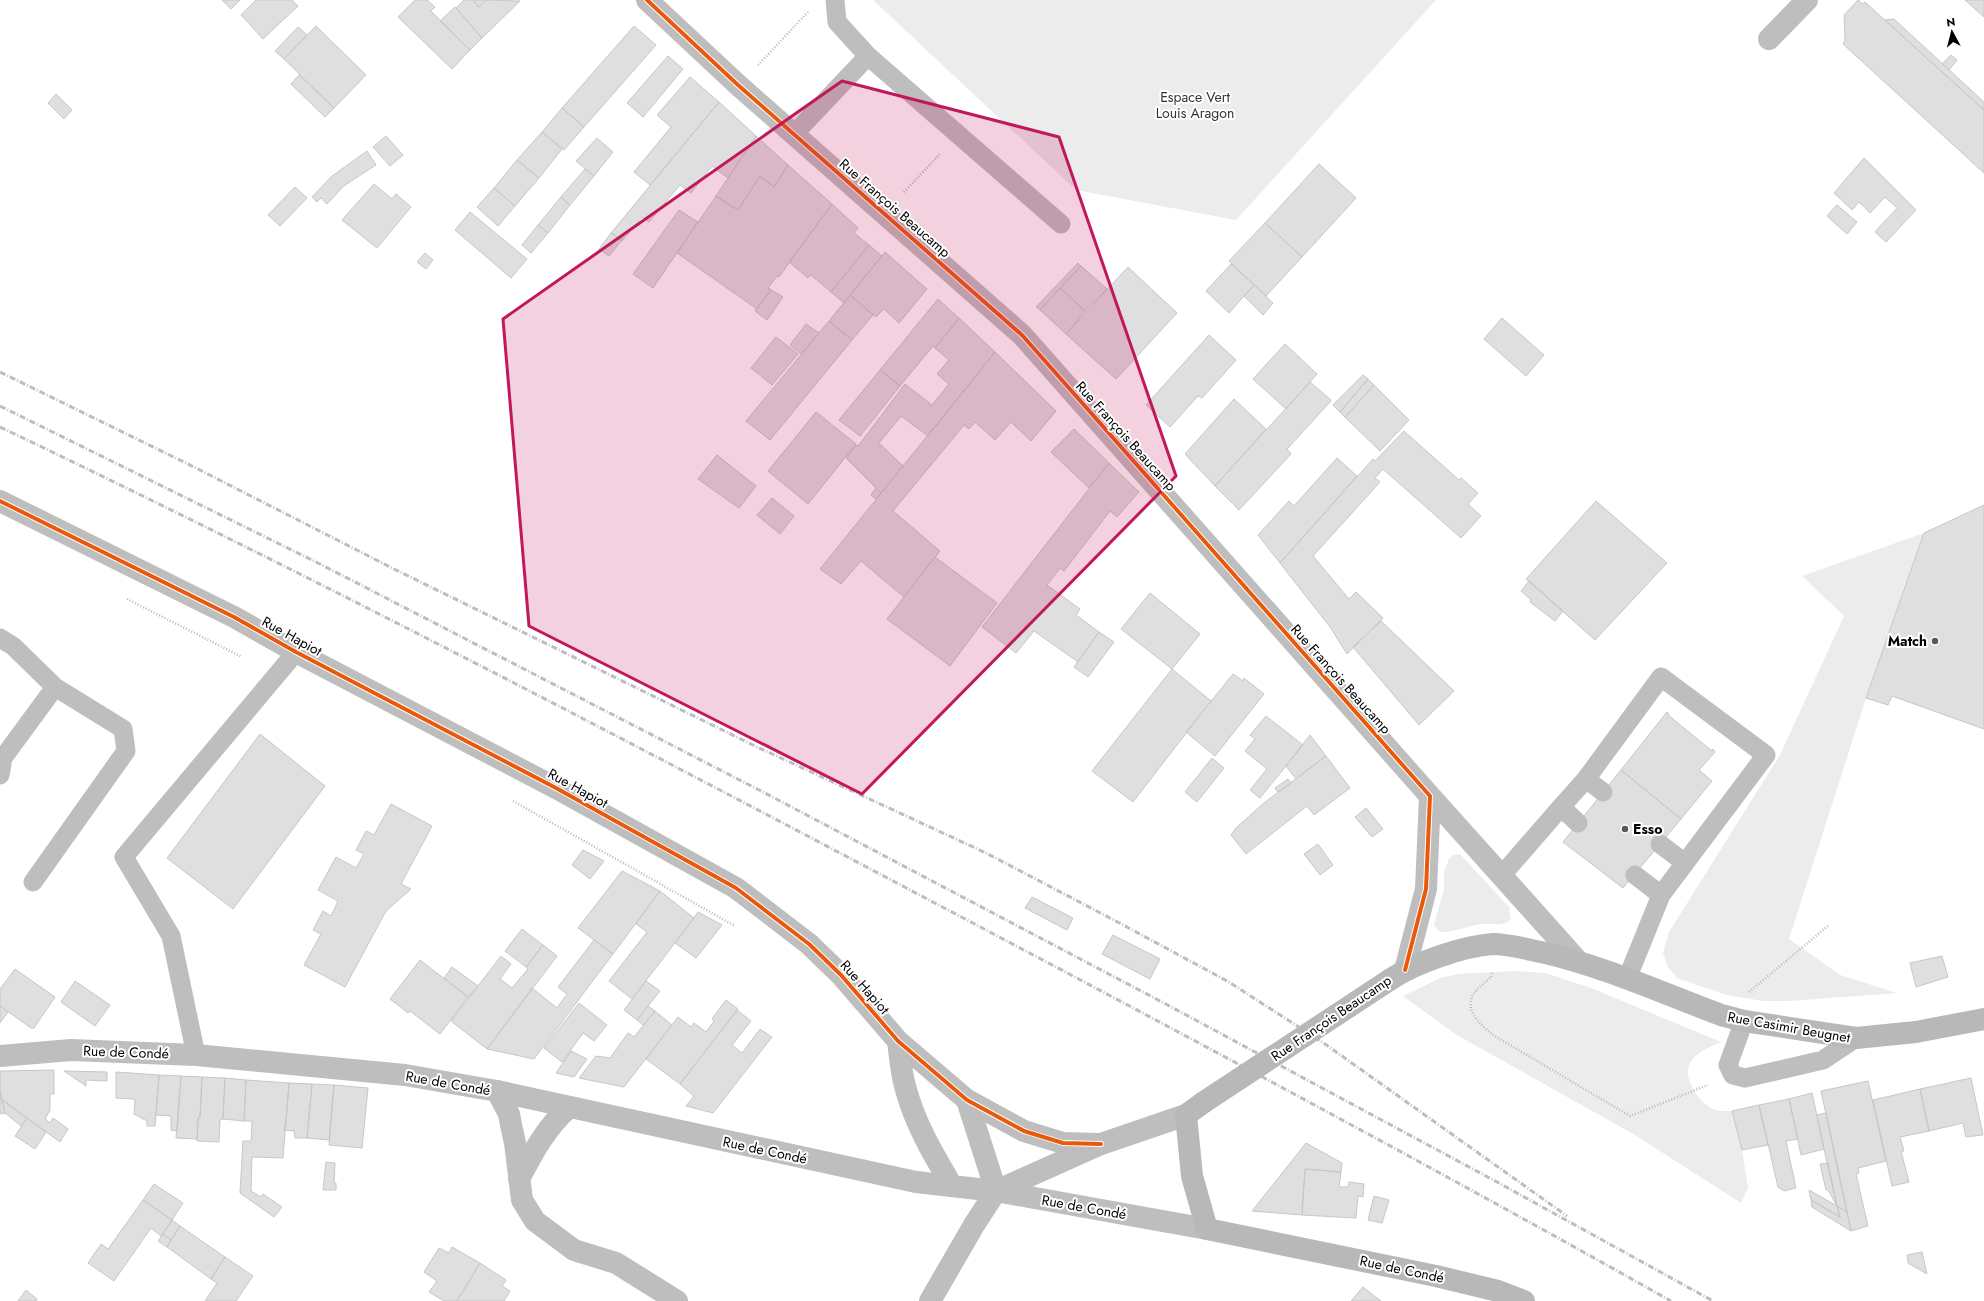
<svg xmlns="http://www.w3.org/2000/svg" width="1984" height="1301" font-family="Jost,sans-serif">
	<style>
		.green { fill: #ececec }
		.building { fill: #dfdfdf; stroke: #c7c7c7 }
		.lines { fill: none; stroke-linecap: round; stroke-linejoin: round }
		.path { stroke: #b9b9b9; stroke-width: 2.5; stroke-dasharray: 1 2; stroke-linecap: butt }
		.service { stroke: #bebebe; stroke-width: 19 }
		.minor { stroke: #bebebe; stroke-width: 22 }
		.tertiary { stroke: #bebebe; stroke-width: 22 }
		.secondary { stroke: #b8b8b8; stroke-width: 22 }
		.rail { stroke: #bebebe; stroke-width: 3; stroke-dasharray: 6 2 1 2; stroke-linecap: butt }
		.secondary-bridge { stroke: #b8b8b8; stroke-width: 22 }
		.cycleway-casing { stroke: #fff; stroke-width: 6 }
		.cycleway { stroke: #e8590c; stroke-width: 4 }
		.marked { fill: #c2185b; fill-opacity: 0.2; stroke: #c2185b; stroke-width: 3; stroke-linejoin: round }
		.poi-dot { fill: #595959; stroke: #fff; stroke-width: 1.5 }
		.labels { text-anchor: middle; stroke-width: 4; stroke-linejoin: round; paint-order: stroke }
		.park-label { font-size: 14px; fill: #333; stroke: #fff }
		.street-label { font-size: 14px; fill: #000; stroke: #fff }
		.poi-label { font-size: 14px; font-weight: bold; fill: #000; stroke: #fff; text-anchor: end }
	</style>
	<rect width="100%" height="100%" fill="#fff"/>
	<path class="green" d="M873,0H1436L1236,220L1076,190Z
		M1924,533L1866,698L1789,939L1840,975L1897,993L1789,1001H1763L1727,995L1677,978L1668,967L1663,953L1669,932L1780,755L1844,616L1802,576Z
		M1460,854L1509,907L1511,919C1502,928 1492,923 1481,924C1467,926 1453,933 1440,932L1434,925L1444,889V872L1449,859L1454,855Z
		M1514,971L1545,973L1591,988L1721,1042C1711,1046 1695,1053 1690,1063C1682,1078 1698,1101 1711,1108C1718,1112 1725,1111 1732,1111L1742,1150L1748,1188L1741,1203L1635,1135L1455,1034L1403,996L1440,978L1458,974Z"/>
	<path class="building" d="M222,0H240L231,9Z
		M256,0H292L298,6L263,39L241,15Z
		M415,0H427L435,7L431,11L470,50L452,69L398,17Z
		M464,0H473L479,7L486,0L520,1L482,38L456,8Z
		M473,0H486L479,7Z
		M1858,0L1863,4L1865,2L1984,110V173L1843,44L1845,40L1844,15Z
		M1965,0H1984V17Z
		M455,7L482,38L470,50L440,21Z
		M1894,19L1984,102V110L1885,20Z
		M316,26L366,75L334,108L284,59Z
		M634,26L656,45L584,127L562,108Z
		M298,27L307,35L284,59L275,51Z
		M1951,55L1957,60L1949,70L1942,64Z
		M668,56L683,69L643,117L627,103Z
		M299,75L334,108L325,117L291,84Z
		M690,77L719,102L650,185L634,172L671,127L657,115Z
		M56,94L72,110L64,119L48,103Z
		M719,102L756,136L728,178L712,166L691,193L680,185L649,222L642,217L622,241L611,233Z
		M562,108L584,127L564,150L542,132Z
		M542,132L562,149L539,178L517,160Z
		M386,136L403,155L390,166L373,147Z
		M756,136L788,165L774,187L760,176L738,210L716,196Z
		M597,138L613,152L594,176L576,161Z
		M367,151L376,165L342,187V188L327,204L321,198L317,202L312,197L332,176Z
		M1864,158L1916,210L1886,242L1875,232L1897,208L1885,197L1870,213L1859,202L1852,210L1834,193Z
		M517,160L539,178L515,206L494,188Z
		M1319,164L1356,198L1302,257L1265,223Z
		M788,165L832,204L779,277L777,276L768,288L771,290L757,309L677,253L716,196L738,210L760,176L774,187Z
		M585,169L594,176L570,205L561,197Z
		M374,184L392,199L396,194L411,207L377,248L342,220Z
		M295,187L307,198L280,226L268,215Z
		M494,188L515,206L498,226L477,207Z
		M561,197L570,205L548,233L538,225Z
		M832,204L858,228L854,233L869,245L831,292L811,275L808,278L789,262Z
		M1837,205L1857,222L1847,234L1827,216Z
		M679,210L698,222L653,288L633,274Z
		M470,212L527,259L511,278L455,230Z
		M1265,223L1302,257L1266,296L1229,261Z
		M538,225L548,233L531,253L522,245Z
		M611,233L622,240L609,256L599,249Z
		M869,245L882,256L844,303L831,292Z
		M885,252L927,289L899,323L884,309L876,317L850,295Z
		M425,253L433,260L426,269L417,262Z
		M1078,263L1081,266L1040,310L1036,307Z
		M1231,264L1254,285L1229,313L1206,291Z
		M1081,266L1107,289L1085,311L1060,288Z
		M1128,267L1177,313L1116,379L1066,334Z
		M1254,285L1273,303L1263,315L1244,296Z
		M768,288L783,297L767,320L755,311L771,290Z
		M1060,288L1085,311L1066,334L1040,310Z
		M850,295L873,315L852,340L829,321Z
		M938,299L959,318L935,348L933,346L900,386L880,370Z
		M959,318L995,352L928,436L901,416L879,443L903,466L881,493L846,458L855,446L859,445L905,384L932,405L949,384L937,374L949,360L935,348Z
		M1502,318L1544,355L1526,376L1484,339Z
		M829,321L852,340L770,440L746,421Z
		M806,324L819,333L801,354L790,345Z
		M1209,335L1236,360L1202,398L1198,396L1170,427L1146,405Z
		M776,337L798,354L772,385L751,368Z
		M1285,344L1317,374L1286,409L1253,379Z
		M995,352L1056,411L1031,441L1011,422L995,440L975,422L969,429L964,425L893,511L940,551L904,597L861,561L841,584L820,569Z
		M880,370L900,386L860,436L839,420Z
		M1363,375L1368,379L1340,412L1333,405Z
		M1368,379L1374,385L1345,417L1340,412Z
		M1310,382L1331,400L1330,402L1287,449L1291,454L1239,510L1215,486Z
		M1374,385L1409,420L1380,451L1345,417Z
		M1234,399L1266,429L1215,486L1185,454Z
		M816,412L856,444L808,504L768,471Z
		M1074,429L1109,463L1089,488L1051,452Z
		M1404,431L1459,480L1461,478L1478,493L1468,504L1481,516L1461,538L1383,469L1375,478L1380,482L1313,556L1349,599L1356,592L1383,618L1347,654L1330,627L1280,563L1373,459L1375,461Z
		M717,455L756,486L739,508L698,479Z
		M1337,458L1357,476L1280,563L1258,535L1289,501L1294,506Z
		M1109,463L1139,492L1117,517L1110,511L1064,571L1060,568L1047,585L1080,609L1076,615L1099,632L1078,662L1034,631L1016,653L982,627Z
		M876,488L881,493L876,499L871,495Z
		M772,498L794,516L780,534L757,515Z
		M1596,501L1667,563L1595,640L1526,579Z
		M1984,505V729L1892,696L1888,705L1866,698L1924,533Z
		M935,557L997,603L950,666L887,619Z
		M1529,581L1563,611L1555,621L1530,602L1531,600L1521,591Z
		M1150,593L1200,634L1172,669L1121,629Z
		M1381,621L1454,691L1419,725L1353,647Z
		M1099,632L1114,642L1088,677L1074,667Z
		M1172,669L1211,701L1133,802L1092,771Z
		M1233,674L1243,681L1244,678L1264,694L1215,756L1186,732Z
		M1667,712L1669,714L1668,715L1712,751L1713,749L1715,752L1699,770L1712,781L1681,819L1621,770Z
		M1266,716L1303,745L1260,798L1250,790L1267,769L1245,751L1255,739L1250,735Z
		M260,734L325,786L233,909L167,858Z
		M1310,735L1326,756L1296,779L1286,766Z
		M1326,756L1350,788L1314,815L1307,806L1246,854L1231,835L1236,828L1264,803Z
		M1212,758L1224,768L1197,802L1185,792Z
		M1621,770L1681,819L1623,888L1563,842Z
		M1288,779L1291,783L1278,792L1275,788Z
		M391,804L432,826L401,884L411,889L386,911L345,987L304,965L321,934L313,930L323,911L331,916L338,901L318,890L336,857L356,868L364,854L356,850L366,831L374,835Z
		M1366,808L1383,829L1372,837L1355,817Z
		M1318,844L1333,865L1320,875L1304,854Z
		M583,850L604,861L590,879L572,865Z
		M622,871L660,891L613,954L578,928Z
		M660,891L694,918L632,999L609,981L647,932L636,924Z
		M1032,897L1073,918L1067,930L1025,908Z
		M698,912L722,925L696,958L675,943Z
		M522,929L543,945L526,967L505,951Z
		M1113,935L1160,959L1150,979L1102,954Z
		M594,940L613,954L534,1059L487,1049L532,988L557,1008L567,994L558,987Z
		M543,945L557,956L487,1049L451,1021L501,956L511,964L500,979L512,988L528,969L526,967Z
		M1942,956L1948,977L1916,987L1910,963Z
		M420,960L468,997L440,1034L410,1011L408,1013L390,999Z
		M452,967L478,986L468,997L444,978Z
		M15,969L55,997L34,1028H31L0,1006V989Z
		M75,981L110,1005L95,1026L61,1002Z
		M646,981L660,991L637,1020L624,1010Z
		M726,1000L738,1009L680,1084L646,1059L678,1017L691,1027L694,1023L706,1032L714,1021L712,1019Z
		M579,1003L607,1025L594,1041L583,1033L562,1062L544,1048Z
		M0,1006L8,1012L0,1023Z
		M648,1006L655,1011L643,1025L637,1020Z
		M737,1010L751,1021L732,1045L742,1053L760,1029L772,1037L713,1113L686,1106L694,1096L680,1084Z
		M655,1011L672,1025L624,1087L579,1078L596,1056L610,1058L628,1033L634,1037Z
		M571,1051L587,1059L574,1077L556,1073Z
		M54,1070V1094H50V1110L45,1119L50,1123L53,1118L68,1129L60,1142L2,1100L0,1091V1071Z
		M64,1071L107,1072V1081L86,1080V1086Z
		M116,1072L159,1075L155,1126H147V1121L134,1114L135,1099L116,1098Z
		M159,1075L181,1076L177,1131L171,1130V1116L156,1115Z
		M181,1076L202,1077L200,1118H198L197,1139L176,1138Z
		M202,1077L225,1078L223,1119L220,1120L219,1142L197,1141L198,1118H200Z
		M225,1078L246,1080L244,1121L223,1119Z
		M1971,1078L1983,1135L1966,1137L1963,1123L1929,1131L1920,1089Z
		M246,1080L289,1083L283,1158L252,1157L251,1191L261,1197L263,1194L282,1207L274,1217L240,1193L243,1141H251L252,1121H244Z
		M1868,1081L1886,1161L1858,1168L1859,1173L1856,1174L1868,1226L1851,1231L1821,1091Z
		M289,1083L312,1084L307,1138H295L294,1131L284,1130L285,1123H286Z
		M312,1084L334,1085L329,1140L307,1138Z
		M334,1085L368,1088L362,1148L329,1145Z
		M1920,1089L1929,1131L1900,1137L1904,1151H1901L1909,1182L1892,1186L1873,1100Z
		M0,1091L5,1113L0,1114Z
		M1812,1093L1824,1149L1801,1155L1789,1099Z
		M1789,1099L1798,1139L1786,1141L1796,1188L1784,1191L1778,1187L1759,1105Z
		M2,1100L27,1118L21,1126L5,1113Z
		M1759,1105L1768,1145L1742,1150L1732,1111Z
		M1826,1113L1847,1212L1837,1206L1824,1149L1817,1115Z
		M27,1118L46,1132L35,1149L15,1136Z
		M1306,1143L1342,1163L1341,1172L1305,1169L1302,1215L1252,1211Z
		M326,1162L335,1163L334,1183H336V1190H323Z
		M1828,1163L1837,1206L1828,1190H1826L1820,1164Z
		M1305,1169L1341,1172L1339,1187H1348L1349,1182L1364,1184L1363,1197L1358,1196L1356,1218L1302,1215Z
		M154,1184L183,1203L172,1220L143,1200Z
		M1809,1190L1837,1206L1840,1217L1811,1200Z
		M1374,1196L1389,1200L1382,1223L1368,1220Z
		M143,1200L172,1220L161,1236L151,1228L114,1281L88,1263L101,1244L108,1249Z
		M1811,1200L1840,1217L1837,1206L1847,1212L1851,1231L1812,1207Z
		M172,1220L180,1226L171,1240L163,1234Z
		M180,1226L225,1257L211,1279L167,1247Z
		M163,1234L171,1240L167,1247L158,1241Z
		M452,1247L480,1263L457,1301H444L429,1292L437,1281L424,1272L439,1248L449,1253Z
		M1922,1252L1927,1274L1908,1263L1907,1255Z
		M225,1257L253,1276L236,1301H205L217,1283L211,1279Z
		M480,1263L506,1280L502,1286L510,1291L504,1301H457Z
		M1363,1287L1381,1301H1351Z
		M26,1290L37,1299L36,1301H18Z"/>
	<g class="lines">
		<path class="path" d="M758,65L808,12
			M904,192L940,154
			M127,599L242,657
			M513,801L735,926
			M1492,973L1491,977C1486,982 1476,989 1473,995C1464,1011 1482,1026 1493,1035L1630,1116L1708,1085
			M1749,992L1829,925"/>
		<path class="service" d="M835,0L837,22L868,56
			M794,134L868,56L1061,224
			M0,638L13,646L55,687L123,729L126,751L33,882
			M0,775L3,758L55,687
			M1586,779L1661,677L1766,755L1661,895
			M1561,807L1586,779L1603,792
			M1660,844L1685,863
			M1502,875L1561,807L1578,823
			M1627,979L1661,895L1635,875
			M1744,1021L1728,1065L1733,1075L1745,1078L1823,1060L1856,1038
			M196,1055L171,936L124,857L296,652"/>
		<path class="minor" d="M1769,39L1807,0
			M497,1091L509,1114L511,1125L515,1143L522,1200L535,1221L574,1250L616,1263L677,1301
			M519,1179C533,1152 546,1128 568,1108
			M930,1301L974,1225L996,1191L967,1100"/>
		<path class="tertiary" d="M647,0L738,85L1022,335L1430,796L1426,889L1405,970
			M0,501L234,617L296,652L556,788L736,888L809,944L841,975L898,1041L967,1100L1024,1131L1063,1143L1101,1144
			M1430,796L1578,961
			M898,1041C900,1056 901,1072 905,1086C914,1122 933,1154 952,1186
			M0,1056L71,1050L196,1055L405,1075L497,1091L916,1182L996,1191L1207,1229
			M996,1191L1101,1144L1186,1115"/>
		<path class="secondary" d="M1391,979C1415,963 1463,946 1493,944C1508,944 1526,949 1541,952C1603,966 1662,993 1721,1015L1744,1021L1856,1038L1916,1032L1984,1019
			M1204,1102L1186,1115L1192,1176L1207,1229L1436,1276L1498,1291L1524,1301"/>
		<path class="rail" d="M0,372L194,467L394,569L755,746L986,853L1112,919L1229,982L1325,1044L1567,1216
			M0,406L318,563L763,792L1162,1002L1497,1182L1713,1301
			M0,427C302,571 599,726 895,882C1155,1019 1415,1157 1671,1301"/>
		<path class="secondary-bridge" d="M1204,1102L1391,979"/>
		<defs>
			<path id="cycleway" d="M647,0L738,85L1022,335L1430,796L1426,889L1405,970
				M0,501L234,617L296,652L556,788L736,888L809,944L841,975L898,1041L967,1100L1024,1131L1063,1143L1101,1144"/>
		</defs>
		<use href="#cycleway" class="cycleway-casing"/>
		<use href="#cycleway" class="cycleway"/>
	</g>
	<path class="marked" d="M842,81L1059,137L1176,476L862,794L529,626L503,319Z"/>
	<g class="poi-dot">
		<circle cx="1935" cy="641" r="4"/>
		<circle cx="1625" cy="829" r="4"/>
	</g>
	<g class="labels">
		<g class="park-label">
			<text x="1195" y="102">Espace Vert<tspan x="1195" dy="16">Louis Aragon</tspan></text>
		</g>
		<g class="street-label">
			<text transform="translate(895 208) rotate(41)" y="5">Rue François Beaucamp</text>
			<text transform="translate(1126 436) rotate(48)" y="5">Rue François Beaucamp</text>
			<text transform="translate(292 636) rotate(29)" y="5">Rue Hapiot</text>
			<text transform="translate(1341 679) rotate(48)" y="5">Rue François Beaucamp</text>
			<text transform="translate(578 788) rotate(29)" y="5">Rue Hapiot</text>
			<text transform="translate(865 987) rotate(49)" y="5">Rue Hapiot</text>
			<text transform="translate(1331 1018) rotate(-34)" y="5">Rue François Beaucamp</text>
			<text transform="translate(1789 1027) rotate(10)" y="5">Rue Casimir Beugnet</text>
			<text transform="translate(126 1052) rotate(2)" y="5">Rue de Condé</text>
			<text transform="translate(448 1083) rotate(10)" y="5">Rue de Condé</text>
			<text transform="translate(765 1150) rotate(12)" y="5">Rue de Condé</text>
			<text transform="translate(1084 1207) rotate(10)" y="5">Rue de Condé</text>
			<text transform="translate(1402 1269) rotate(12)" y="5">Rue de Condé</text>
		</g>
		<g class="poi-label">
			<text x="1927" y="646">Match</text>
			<text x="1633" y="834" text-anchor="start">Esso</text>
		</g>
	</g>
	<g transform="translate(1952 32) rotate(353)" stroke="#ffffff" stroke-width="3" paint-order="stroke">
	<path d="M0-3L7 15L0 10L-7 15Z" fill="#000000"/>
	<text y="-6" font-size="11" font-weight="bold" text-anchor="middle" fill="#000000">N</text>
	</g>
</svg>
